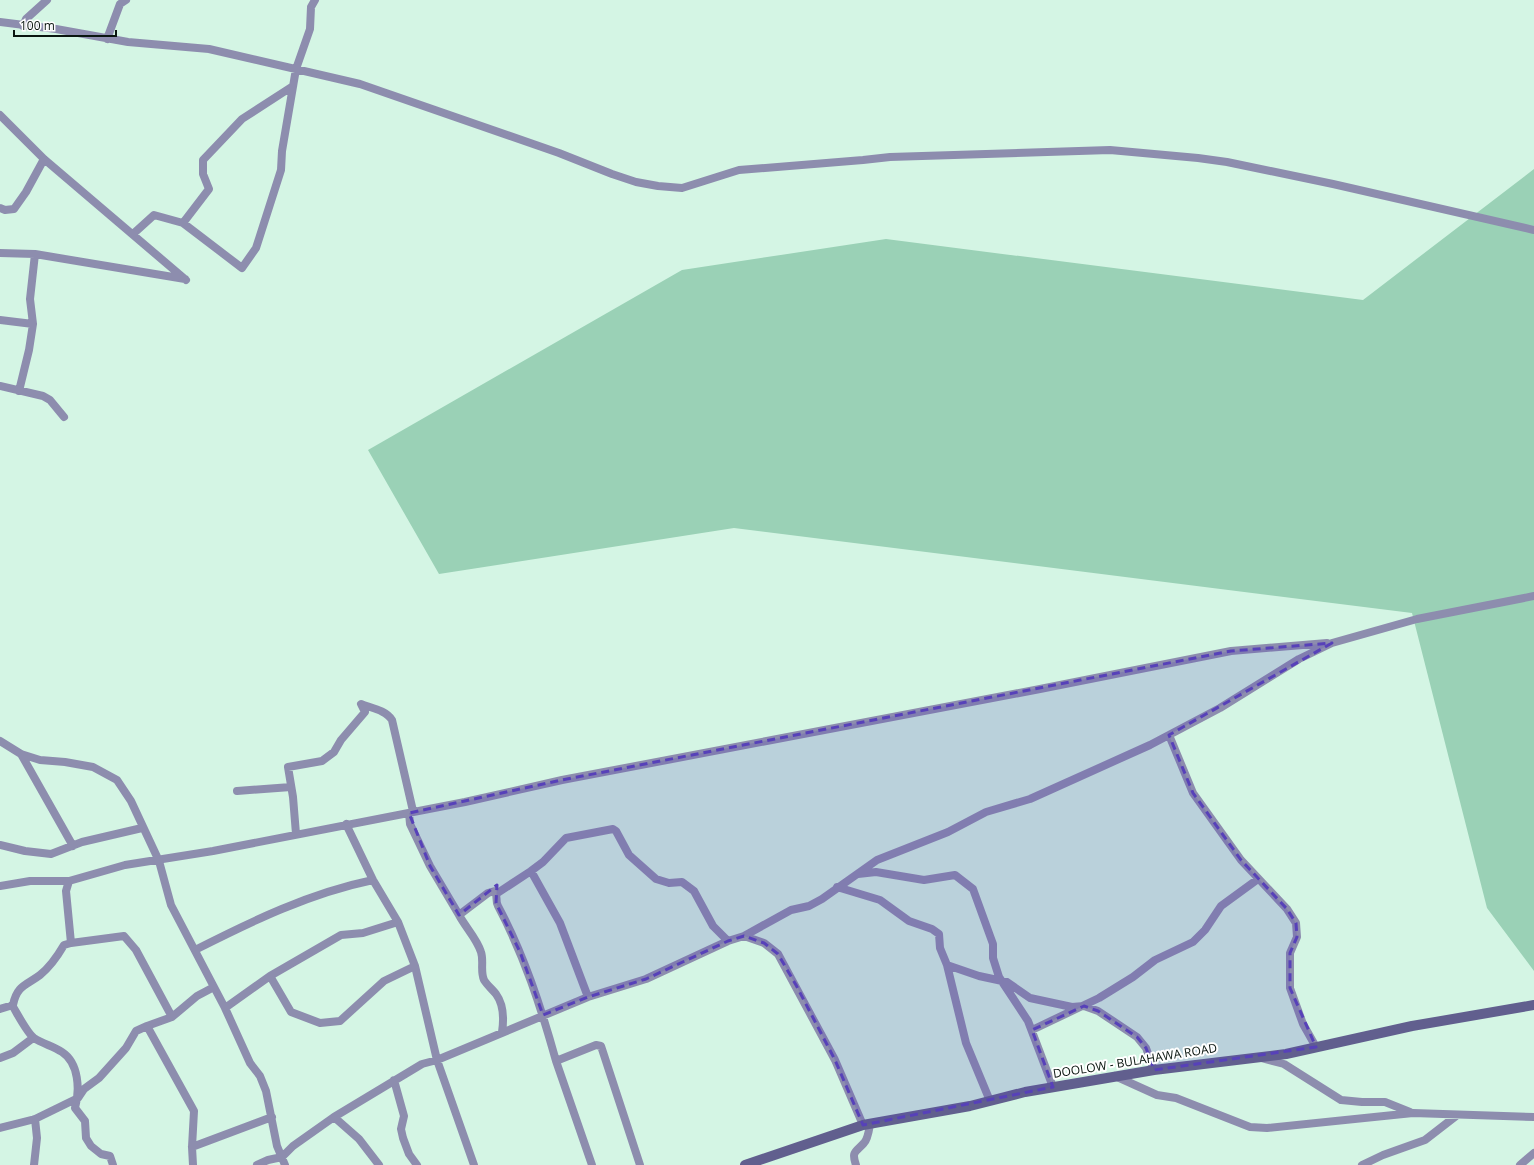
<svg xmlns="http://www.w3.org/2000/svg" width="1534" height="1165" font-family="'Open Sans',sans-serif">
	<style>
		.grass { fill: #9ad1b6 }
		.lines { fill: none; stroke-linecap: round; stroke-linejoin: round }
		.street { stroke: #8d8dae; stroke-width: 8 }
		.secondary { stroke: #615f8e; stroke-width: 10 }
		.marked { fill: #5741b9; fill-opacity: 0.2; stroke: #5741b9; stroke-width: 3; stroke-dasharray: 8 5; stroke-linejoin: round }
		.labels { text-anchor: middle; stroke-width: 4; stroke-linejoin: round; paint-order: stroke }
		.street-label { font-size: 12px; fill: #09150f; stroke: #fff }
	</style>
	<rect width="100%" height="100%" fill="#d4f5e4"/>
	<path class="grass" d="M1534,169V971L1487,908L1412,613L734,528L439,574L368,450L682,270L886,239L1363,300Z"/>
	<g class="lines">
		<path class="street" d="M0,22L56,29L128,42L209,49L360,84L559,153L612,174L636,182L658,186L682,188L739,170L863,160L890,157L1110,150L1198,158L1227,162L1333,184L1534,230
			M23,26L26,19L47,0
			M107,39L120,4L126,0
			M0,115L44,159L186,280
			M0,208L5,210L14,209L26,192L44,159
			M183,223L242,268L256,248L281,170L282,151L296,69L310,29L311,7L315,0
			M133,234L154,215L183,223L209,189L203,174V160L242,119L293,86
			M0,253L35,254L185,279
			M0,320L33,324
			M0,386L43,396L50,400L64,417
			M19,391L29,350L33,324L30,299L35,254
			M1169,735L1193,793L1241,860L1287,909L1296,923L1297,937L1290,953V988L1303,1024L1316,1047
			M0,741L21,754L40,760L65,762L93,767L117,780L131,801L159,861L171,905L225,1008L250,1063L260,1076L266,1091L277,1146L285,1165
			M21,754L73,846
			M237,791L291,787
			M409,813L410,824L430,866L459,915L488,893L495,891C498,896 495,901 498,906C524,955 541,1007 556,1061L596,1045L601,1046L640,1165
			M346,824L373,880L398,922L415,966L437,1060L474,1165
			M296,834L293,797L288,767L322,761L334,752L341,740L365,712L361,704C371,708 386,710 392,720L413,811
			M0,845L25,851L51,854L82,842L142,828
			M531,871L543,862L566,838L613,829L616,831L629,855L656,879L669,883L682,882L694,891L713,926L728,941
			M858,874L876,872L924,880L955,875L973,889L993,944V958L999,977L1028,1021L1053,1087
			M0,886L30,881H69L125,865L213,851L465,802L562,780L1040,689L1231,651L1327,643
			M837,887L880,900L909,921L932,929L939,934L940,948L947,965L966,1043L990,1101
			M496,894L531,871L560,923L588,997
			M459,915C466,928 477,939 481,952C484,961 480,971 484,980C487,985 492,989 496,994C504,1005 504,1019 502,1032
			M744,936L764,943L778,954L835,1060L863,1125
			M71,943L124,936L136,950L172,1017
			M195,950C252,921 310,893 373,880
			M947,965L979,976L1007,982L1030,998L1072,1007L1084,1006L1098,1011L1137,1037L1146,1048L1154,1070
			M270,976L291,1012L320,1023L340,1021L384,981L415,966
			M13,1005H12C17,1013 27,1033 34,1038C43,1044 53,1046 62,1052C79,1063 80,1090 75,1108L85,1121L86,1138L91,1146L101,1154L110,1156L113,1165
			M225,1008L270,976L341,935L363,933L398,922
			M0,1009L13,1005C17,985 27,985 40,975C50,967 57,957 64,945L71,943L66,891L69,881
			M1032,1030L1099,998L1133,977L1155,960L1193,942L1205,930L1221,906L1258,879
			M0,1058L13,1053L33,1038
			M1261,1058L1284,1064L1341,1100L1362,1102H1385L1410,1112
			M556,1061L592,1165
			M1115,1076L1157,1095L1176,1098L1250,1127L1267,1128L1413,1113L1534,1117
			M394,1080L404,1116L401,1129L403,1138L409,1154L417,1165
			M334,1117L359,1139L379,1165
			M0,1128L35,1119L78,1098L84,1089L99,1078L126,1048L136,1031L147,1026
			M192,1147L272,1117
			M34,1165L37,1138L35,1119
			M193,1165L192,1147L194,1111L147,1026L172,1017L197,996L214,987
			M257,1165L268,1160L282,1157L293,1146L334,1117L422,1064L437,1060L588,997L646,979L728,941L744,936L791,910L809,906L822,899L877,860L948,832L986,812L1030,799L1150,745L1220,708L1299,659L1332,643L1417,619L1534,596
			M856,1165C851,1151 856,1152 864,1143C868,1139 869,1130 870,1124
			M1362,1165L1383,1155L1425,1140L1456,1116
			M1520,1165L1534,1153"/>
		<path class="secondary" d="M745,1165L863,1125L970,1106L1025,1092L1154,1070L1286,1054L1412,1026L1534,1005"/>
	</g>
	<path class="marked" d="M1332,643L1169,735L1193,793L1241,860L1287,909L1296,923L1297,937L1290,953V988L1316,1047L1154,1070L1146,1048L1137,1037L1098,1011L1084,1006L1032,1030L1053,1087L863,1125L835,1060L796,985L778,954L764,943L744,936L728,941L646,979L588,997L543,1015L520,952L496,903L497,885L459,915L430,866L409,813L562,780L1231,651Z"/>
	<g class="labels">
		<g class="street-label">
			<text transform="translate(1135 1061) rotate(-9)" y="4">DOOLOW - BULAHAWA ROAD</text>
		</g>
	</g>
	<path d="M14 30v6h102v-6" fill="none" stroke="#09150f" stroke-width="2"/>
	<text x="20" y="30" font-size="12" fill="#09150f" stroke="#ffffff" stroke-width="3" paint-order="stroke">100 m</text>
</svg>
